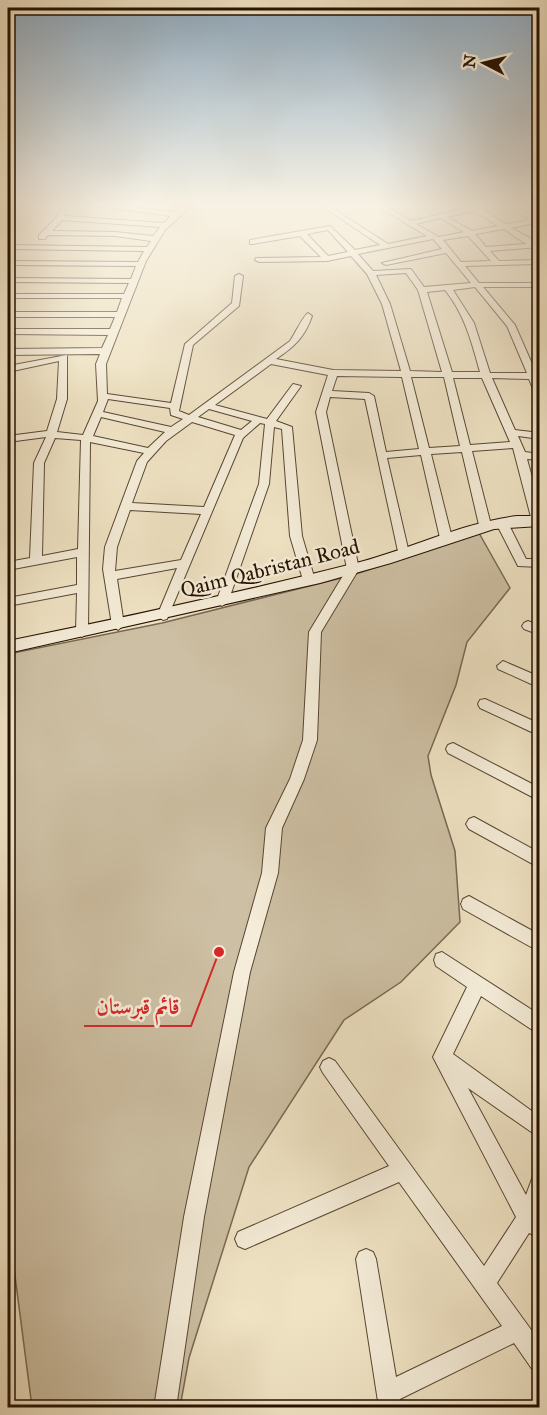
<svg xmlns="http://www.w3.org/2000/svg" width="547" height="1415" font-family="'IM FELL Great Primer',Amiri,serif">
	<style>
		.green { fill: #cdbfa3; stroke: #796852; stroke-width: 1.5 }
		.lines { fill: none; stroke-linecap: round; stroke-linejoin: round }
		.street-casing { stroke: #584632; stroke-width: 2 }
		.secondary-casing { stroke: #251101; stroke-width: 2 }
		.street { fill: #f5edd9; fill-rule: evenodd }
		.secondary { fill: #f5edd9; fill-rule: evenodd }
		.labels { text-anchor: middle; stroke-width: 5; stroke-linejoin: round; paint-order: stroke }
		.street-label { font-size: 21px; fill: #251101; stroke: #f5edd9 }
		.leader { fill: none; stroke: #d62828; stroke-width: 2 }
		.callout-dot { fill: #d62828; stroke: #f5edd9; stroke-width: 2 }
		.callout-label { font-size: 22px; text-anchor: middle; font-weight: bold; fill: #d62828; stroke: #f5edd9; stroke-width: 5; stroke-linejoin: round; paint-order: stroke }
	</style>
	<rect width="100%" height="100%" fill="#efe3c4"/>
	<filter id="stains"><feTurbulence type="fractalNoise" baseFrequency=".00333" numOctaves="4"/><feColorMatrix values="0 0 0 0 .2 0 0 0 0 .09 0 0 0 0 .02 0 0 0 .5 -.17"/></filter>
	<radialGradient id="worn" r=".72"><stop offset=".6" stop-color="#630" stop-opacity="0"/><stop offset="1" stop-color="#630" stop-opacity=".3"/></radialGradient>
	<path class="green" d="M479,533L510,588L467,642L456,685L428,756L431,775L455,851L460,922L401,982L344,1020L249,1167L189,1358L180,1407H32L8,1222V654L162,623L353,575Z"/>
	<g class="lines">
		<defs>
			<path id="street" d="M63,204H69L64,216L164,223L171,216L80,204H100L175,212L187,204H194L165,230L146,261L106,364L107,394L171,403L185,344L232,303L235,276L239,274L243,276L239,306L193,345L179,411L189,415L290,341C295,334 303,316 308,313L312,316C305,337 294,347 276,359L333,370L401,371L382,304L367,274L351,256L327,261L259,262L255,260L256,258L321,257L300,236L253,244H250V240L330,226L355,250L380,245L319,204H326L388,244L427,236L374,204H382L411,221L470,207L469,206L472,204L477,206L497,204L482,209L506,224L530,220L505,204H513L535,217H540V222L511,228L539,243V247L490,251L499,261L540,260V264L465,266L479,283H540V287H483L515,325L540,382V397L535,394L529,379L492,378L515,430L540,433V439L518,436L525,452L540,454V460L527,459L540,506V524L532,521L513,448L472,451L491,525L485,529L479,525L462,452L431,454L452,538L446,542L440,538L421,455L387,458L409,553L407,556H399L365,399L330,397L326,412L359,569L321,632L317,740L304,779L282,828L278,873L250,972L204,1217L176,1408H154L184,1217L234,972L262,873L266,828L290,779L303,740L309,632L347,569L316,412L328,375L271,364L215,405L267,419L293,384L301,386L276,421L292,427L302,536L315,580L313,583L309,584L303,580L290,536L282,429L274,427L269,484L228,602L222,606L216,602L259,484L265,424L260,423L243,438L167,619L163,620L157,616L177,568L117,579L124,625L118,630L112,625L103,569L105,547L137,461L144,453L90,442L88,632L82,637L76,632L77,593L8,606V598L77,585V557L8,570V562L30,558L34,463L46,437L8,442V436L47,431L57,399L59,361L8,372V366L67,355V399L57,432L83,435L98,401L96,364L100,354L8,355V349L102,348L108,335L8,334V329H110L115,317H8V312H117L122,298H8V294H124L129,283L8,282V278L131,279L136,266L8,265V261L138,262L144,251L8,249V245L147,247L151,241L115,236L48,235L45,239H39V235L57,217ZM474,211L498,226L472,231L447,217ZM440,218L464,232L439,237L416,224ZM62,220L160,227L153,236L115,232L52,231ZM504,229L526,244L486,247L475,234ZM328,230L348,252L328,256L307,234ZM468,236L491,261L461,262L443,240ZM433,239L442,249L382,263L386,265L446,253L471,283L424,287L411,269L373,271L358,254ZM406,273L418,290L442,372L410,371L390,304L376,275ZM475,287L507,326L527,373H490L474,323L453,290ZM445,290C465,315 472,343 480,372H452L427,292ZM337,376L402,377L419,449L386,452L374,396L369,393L332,391ZM411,377H444L460,446L429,448ZM453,378H482L510,442L470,445ZM108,399L170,408L171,415L183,419L171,427L103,412ZM209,409L252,421L241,430L198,417ZM101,417L165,432L148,448L93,436ZM192,422L235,435L204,507L132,503L147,462L166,441ZM55,438L81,440L78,549L42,556L44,463ZM130,510L201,514L181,560L115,571L117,547Z
				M539,319L540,325L536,324L535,322Z
				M502,519L508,523L526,559H540V567L518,566L496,523Z
				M528,621L540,626V635L524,629L522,626L524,623Z
				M503,661L540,677V688L498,669L497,666Z
				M485,699L540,724V736L480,708L478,704L480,700Z
				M453,743L540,788V801L448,753L446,749L448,745Z
				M474,817L540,853V868L469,829L466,824L469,819Z
				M469,896L540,935V952L463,909L461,904L463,899Z
				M442,952L540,1015V1035L481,996L453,1054L540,1117V1138L468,1088L526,1195L533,1176L540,1173V1238L529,1233L497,1283L540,1342V1372L532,1369L514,1343L400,1399L401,1408H379L356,1259L359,1252L366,1249L373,1252L376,1259L396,1377L502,1326L399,1182L245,1249L238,1246L235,1239L238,1232L389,1166L323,1073L320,1067L323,1061L329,1058L335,1061L484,1266L516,1217L433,1057L467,987L436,966L434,960L436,954Z"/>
			<path id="secondary" d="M517,516H540V526L494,529L391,563L320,583L8,653V641C126,617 243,592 360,562C413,548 462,523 517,516Z"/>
		</defs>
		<use href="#street" class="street-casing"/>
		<use href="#secondary" class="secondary-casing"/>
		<use href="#street" class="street"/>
		<use href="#secondary" class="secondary"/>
	</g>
	<linearGradient id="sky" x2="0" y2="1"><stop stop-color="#8faabf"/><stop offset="0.51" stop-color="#f8f2e4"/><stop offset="1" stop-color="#f8f2e4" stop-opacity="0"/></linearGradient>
	<rect width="547" height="402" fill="url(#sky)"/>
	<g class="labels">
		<g class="street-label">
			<text transform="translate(270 568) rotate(-14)" y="7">Qaim Qabristan Road</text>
		</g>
	</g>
	<path class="leader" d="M219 952L191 1026H84"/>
	<circle class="callout-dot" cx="219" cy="952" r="6"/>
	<g class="callout-label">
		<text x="138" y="1014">قائم قبرستان</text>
	</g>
	<rect width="547" height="1415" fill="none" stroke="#efe3c4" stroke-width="30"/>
	<rect x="9" y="9" width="529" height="1397" fill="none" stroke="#251101" stroke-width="3"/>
	<rect x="15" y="15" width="517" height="1385" fill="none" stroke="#251101" stroke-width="1.5"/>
	<g transform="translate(484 63) rotate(277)" stroke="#f5edd9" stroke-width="4.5" paint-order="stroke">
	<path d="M0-4.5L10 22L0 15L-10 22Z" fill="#251101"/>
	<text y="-9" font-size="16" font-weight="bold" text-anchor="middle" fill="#251101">N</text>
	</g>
	<rect width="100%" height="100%" filter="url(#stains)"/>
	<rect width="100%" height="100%" fill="url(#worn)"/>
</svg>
